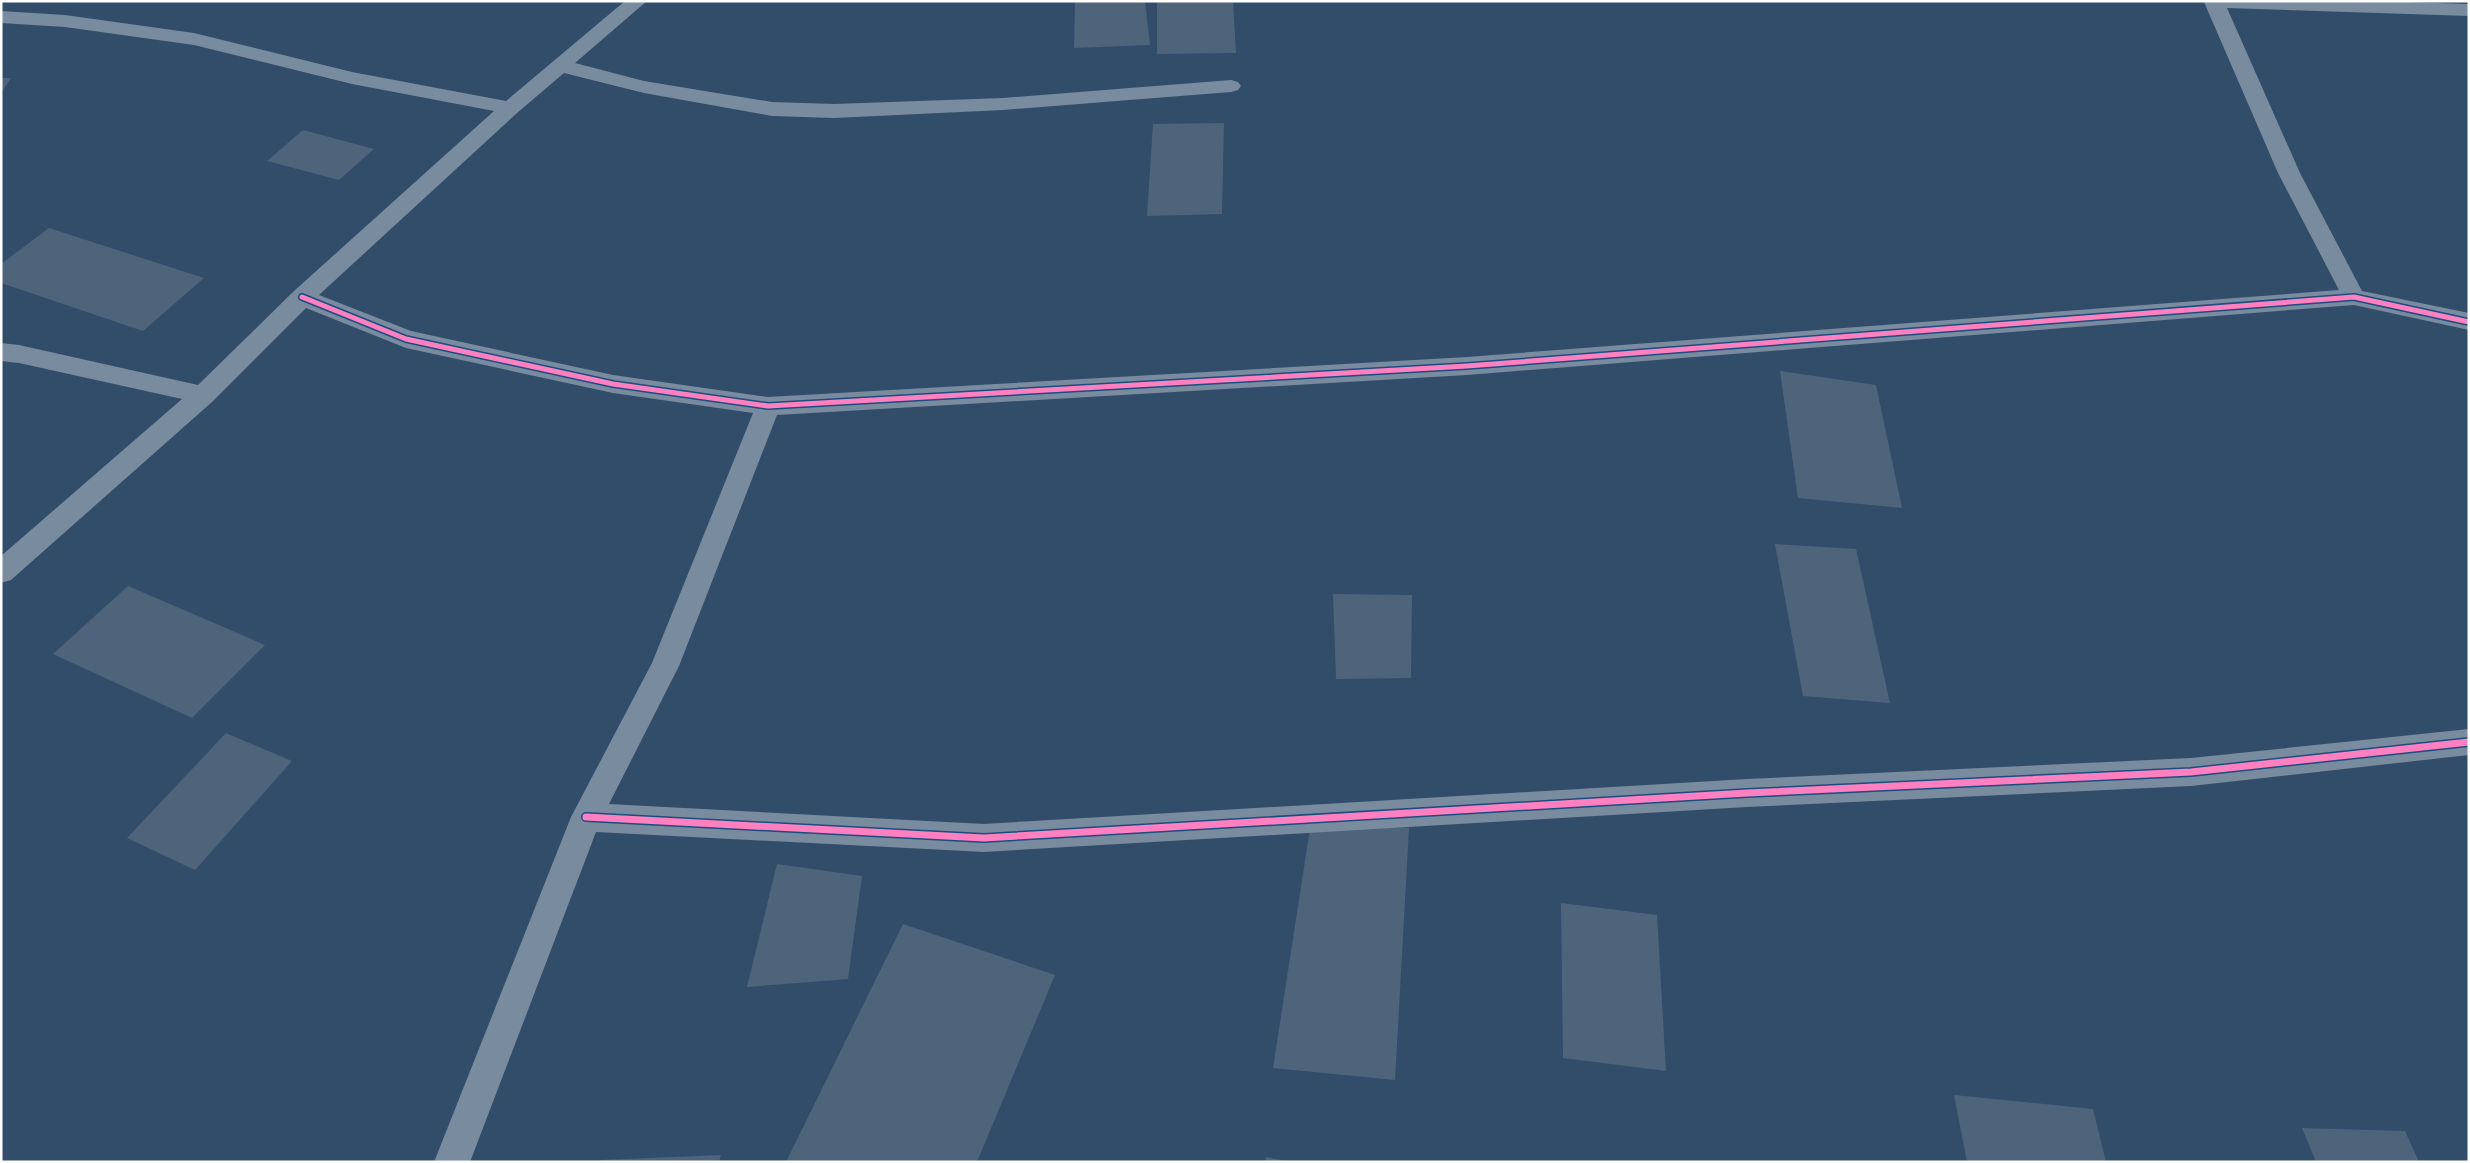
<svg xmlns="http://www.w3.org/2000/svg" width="2470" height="1163" font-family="'Titillium Web',sans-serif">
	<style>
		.building { fill: #4e647b }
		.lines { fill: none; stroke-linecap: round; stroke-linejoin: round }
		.street { fill: #788b9f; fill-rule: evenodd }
		.cycleway-far1-casing { stroke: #1c4d7f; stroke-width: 8 }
		.cycleway-casing { stroke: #1c4d7f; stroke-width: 10 }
		.cycleway-far1 { stroke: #ff80c0; stroke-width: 5 }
		.cycleway { stroke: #ff80c0; stroke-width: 7 }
	</style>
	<rect width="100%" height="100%" fill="#324d69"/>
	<path class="building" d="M1075,1H1145L1150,45L1074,48Z
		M1157,1H1233L1236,53L1157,54Z
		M1,78H11L1,93Z
		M1224,123L1222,214L1147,216L1153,124Z
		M303,130L374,149L339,180L267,161Z
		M49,228L204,278L143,331L1,283V264Z
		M1780,371L1876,385L1902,508L1798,498Z
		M1775,544L1856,549L1890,703L1803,696Z
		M128,586L265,645L192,718L53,654Z
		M1333,594L1412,595L1411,678L1336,679Z
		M226,733L292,761L195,870L127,838Z
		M1311,822L1409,828L1395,1080L1273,1068Z
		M777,864L862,876L848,979L747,987Z
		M1561,903L1657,915L1666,1071L1563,1058Z
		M903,924L1055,975L977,1162H786Z
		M1954,1095L2093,1109L2106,1162H1967Z
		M2302,1128L2405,1131L2419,1162H2316Z
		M721,1155L719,1162H601V1160Z
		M1266,1157L1286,1161V1162H1265Z"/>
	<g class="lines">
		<path class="street" d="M625,1H647L575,63L644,81L772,102L834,104L1003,98L1231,80L1238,82L1241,86L1238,90L1231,92L1003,110L834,118L772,116L644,93L564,73L517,113L319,295L411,331L613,375L768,397L1467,357L2339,290L2278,173L2204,2L2376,1L2469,4V16L2227,8L2300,173L2362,291L2469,313V330L2354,305L1467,375L777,415L679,666L609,804L984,824L1747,779L2191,758L2469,729V755L2191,786L1747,807L984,852L596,832L470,1162H434L571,817L652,663L753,413L613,393L406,348L306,308L212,402L11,580L1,583V556L182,399L19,363L1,361V343L19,345L198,385L294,291L494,111L352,84L194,45L65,27L1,23V11L65,15L194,33L352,72L506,101Z"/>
		<defs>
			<path id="cycleway-far1" d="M302,297L406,339L613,384L768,406L1467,366L2354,297L2469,322"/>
			<path id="cycleway" d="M586,817L984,838L1747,793L2191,772L2469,742"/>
		</defs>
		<use href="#cycleway-far1" class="cycleway-far1-casing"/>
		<use href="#cycleway" class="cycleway-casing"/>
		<use href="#cycleway-far1" class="cycleway-far1"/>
		<use href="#cycleway" class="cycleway"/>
	</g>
	<rect width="2470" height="1163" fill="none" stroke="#ffffff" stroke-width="5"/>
</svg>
